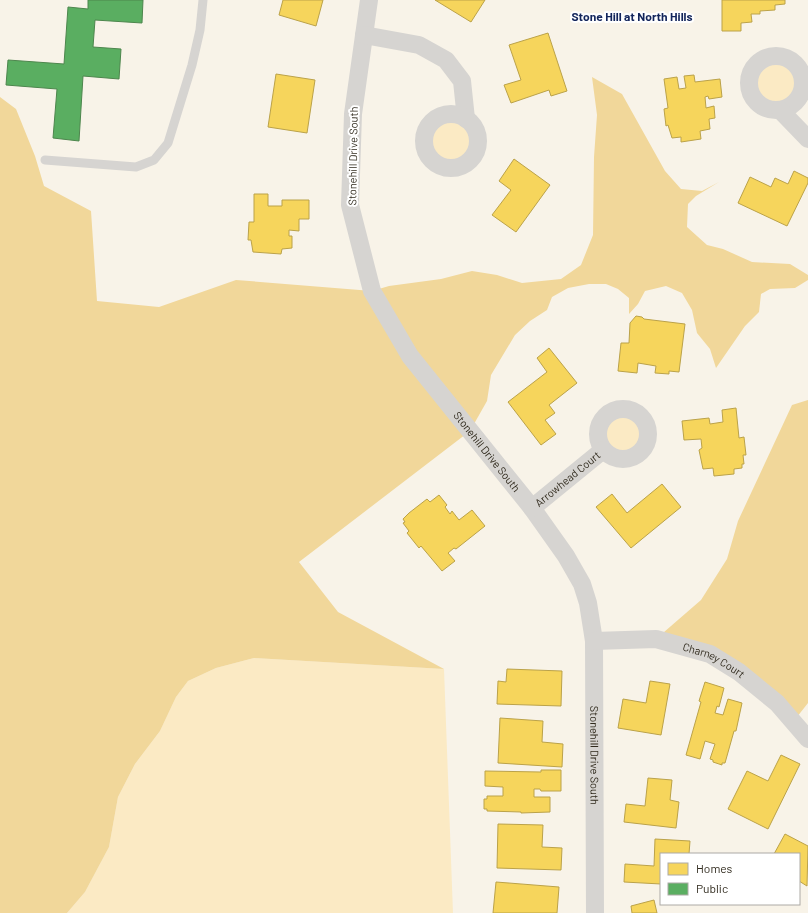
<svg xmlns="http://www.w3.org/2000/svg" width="808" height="913" font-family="Barlow,sans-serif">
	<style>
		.green { fill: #fbeac4 }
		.forest { fill: #f1d79a }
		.homes { fill: #f6d55c; stroke: #bba249 }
		.public { fill: #5aae61; stroke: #4d864d }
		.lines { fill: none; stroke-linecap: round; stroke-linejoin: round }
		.service { stroke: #d6d4d1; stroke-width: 9 }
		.minor { stroke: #d6d4d1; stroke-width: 18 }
		.labels { text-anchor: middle; stroke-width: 4; stroke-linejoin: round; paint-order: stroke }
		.street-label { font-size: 11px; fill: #302a1d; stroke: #fff }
		.neighbourhood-label { font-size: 12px; font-weight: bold; fill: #13255b; stroke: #fff }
	</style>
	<rect width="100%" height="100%" fill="#f8f3e8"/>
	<path class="green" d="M749 83a27 27 0 1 1 54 0a27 27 0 1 1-54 0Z
		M424 141a27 27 0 1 1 54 0a27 27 0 1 1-54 0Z
		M598 434a25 25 0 1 1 50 0a25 25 0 1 1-50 0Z
		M254,658L444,669L453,913H67L85,892L109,847L118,797L135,764L160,731L176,697L188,681L216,668Z"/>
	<path class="forest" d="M592,77L622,94L665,171L681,189L702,191L719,182L696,196L688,204L687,227L707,245L723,249L752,262L790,264L808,275V280L795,288L770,289L761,294L759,312L745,326L716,368L710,349L697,333L692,310L682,293L666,286L645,291L638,304L629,314V298L618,289L606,284H589L568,288L552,297L547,310L530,321L515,335L491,375L487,401L470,431L299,562L338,612L444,669L254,658L216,668L188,681L176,697L160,731L135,764L118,797L109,847L85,892L67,913H0V97L16,109L35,156L44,186L91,211L97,301L159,307L236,280L372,291L389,286L441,279L472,271L497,275L522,283L561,279L581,265L593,235L594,157L597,115Z
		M808,400V703L793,722L739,672L656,639L701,600L727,559L738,521L792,405Z"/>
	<path class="homes" d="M283,0H323L316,26L279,15Z
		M435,0H485L471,22Z
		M722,0H785V4L775,5V10L760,11V14H751L752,22L741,23V31H722Z
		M548,33L567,91L551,96L549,90L511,103L504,85L521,80L509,45Z
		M276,74L315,80L307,133L268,127Z
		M694,75L695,82L720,79L722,97L709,99L708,96L705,97L706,108L714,106L715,118L709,119L710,129L700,131L701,139L681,142V137L672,138L668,125L666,126L664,109L668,108L664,79L677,77L679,89L686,88L684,76Z
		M514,159L550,185L516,232L492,215L511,190L499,181Z
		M794,171L808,178V183L787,226L738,203L750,177L771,187L775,178L788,184Z
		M254,194H268V206H282V200H309V219H299V231L289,230V236H292V248L282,249L281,254L253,252L251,240H248L249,222H254Z
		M636,316L642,317L644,319L685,324L679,372L669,371V374L655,373L656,366L638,363L637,373L618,371L621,343H629L630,323Z
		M549,348L577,383L549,405L555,413L545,420L556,434L541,445L508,402L547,372L537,358Z
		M736,408L739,438L744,437L746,455H743L744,464H742V468L734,469V474L714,476L713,468L703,469L699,450L702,448L701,439L684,440L682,421L709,418L710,424L723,422L722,410Z
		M662,484L681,507L631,548L596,507L612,494L627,513Z
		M439,495L447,505L445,507L450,514L452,511L459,520L472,510L485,526L456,549L454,548L448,553L455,561L442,571L421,546L419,548L407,533L409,531L403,523L405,522L403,519L409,513L427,499L430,502Z
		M507,669L562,671L561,706L497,704L498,681L506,682Z
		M650,681L670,684L661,735L618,728L623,699L646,703Z
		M705,682L724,688L719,707L717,706L715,713L723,715L728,699L742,703L736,731H734L725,763H722V765L713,762V760L710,759L715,744L705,741L700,759L686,755L701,702L699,701Z
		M500,718L543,721L542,742L563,744L562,767L498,763Z
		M781,755L800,764L768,829L728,809L747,771L768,781Z
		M541,770H561V791H541L540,789H534V797H550V812L521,813V812L487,811V809H484V799H487V796H503V787L485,786V771L541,772Z
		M648,778L672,780L670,800L679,802L676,828L624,822L626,804L645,806Z
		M498,824L543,825L542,847L562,848L561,870L497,868Z
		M785,834L808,846L807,886L799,881V854H774Z
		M655,839L690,841L689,854H661V884L624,882L625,864L654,866Z
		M496,882L559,887L557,913H493Z
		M654,900L657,913H632L631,906Z"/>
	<path class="public" d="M88,0H143L142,23L95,20L93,47L121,49L119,79L83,76L79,141L53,138L57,89L6,85L8,60L64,64L68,7L88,9Z"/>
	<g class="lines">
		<path class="service" d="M45,160L136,167L154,160L168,143L192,65L200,30L203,0"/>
		<g class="minor">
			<path id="s1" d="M369,0L353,114L350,205L372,291L410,356L532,508L566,556L582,584L588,603L594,641L595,913"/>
			<path d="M364,35L419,45L446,60L462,81L466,119"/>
			<circle cx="776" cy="83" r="27"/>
			<path d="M780,110L808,139"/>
			<circle cx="451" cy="141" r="27"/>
			<circle cx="623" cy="434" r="25"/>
			<path id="s2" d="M532,508L603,450"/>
			<path id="s3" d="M594,641L656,639L710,654L739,672L777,703L808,739"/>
		</g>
	</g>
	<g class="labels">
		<g class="street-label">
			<text transform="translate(353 156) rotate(-89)" y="4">Stonehill Drive South</text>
			<text dy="4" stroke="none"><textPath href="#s1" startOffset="493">Stonehill Drive South</textPath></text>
			<text dy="4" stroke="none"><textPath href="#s2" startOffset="46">Arrowhead Court</textPath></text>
			<text dy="4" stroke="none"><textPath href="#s3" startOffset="124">Charney Court</textPath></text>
			<text dy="4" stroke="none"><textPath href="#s1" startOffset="829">Stonehill Drive South</textPath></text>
		</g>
		<g class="neighbourhood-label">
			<text x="632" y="21">Stone Hill at North Hills</text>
		</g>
	</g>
	<rect x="660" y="853" width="140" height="52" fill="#ffffff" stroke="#acaaa5"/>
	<rect x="668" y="863" width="20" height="12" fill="#f6d55c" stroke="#acaaa5"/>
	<text x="696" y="873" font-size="12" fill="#302a1d">Homes</text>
	<rect x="668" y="883" width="20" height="12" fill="#5aae61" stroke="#acaaa5"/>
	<text x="696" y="893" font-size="12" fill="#302a1d">Public</text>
</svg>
